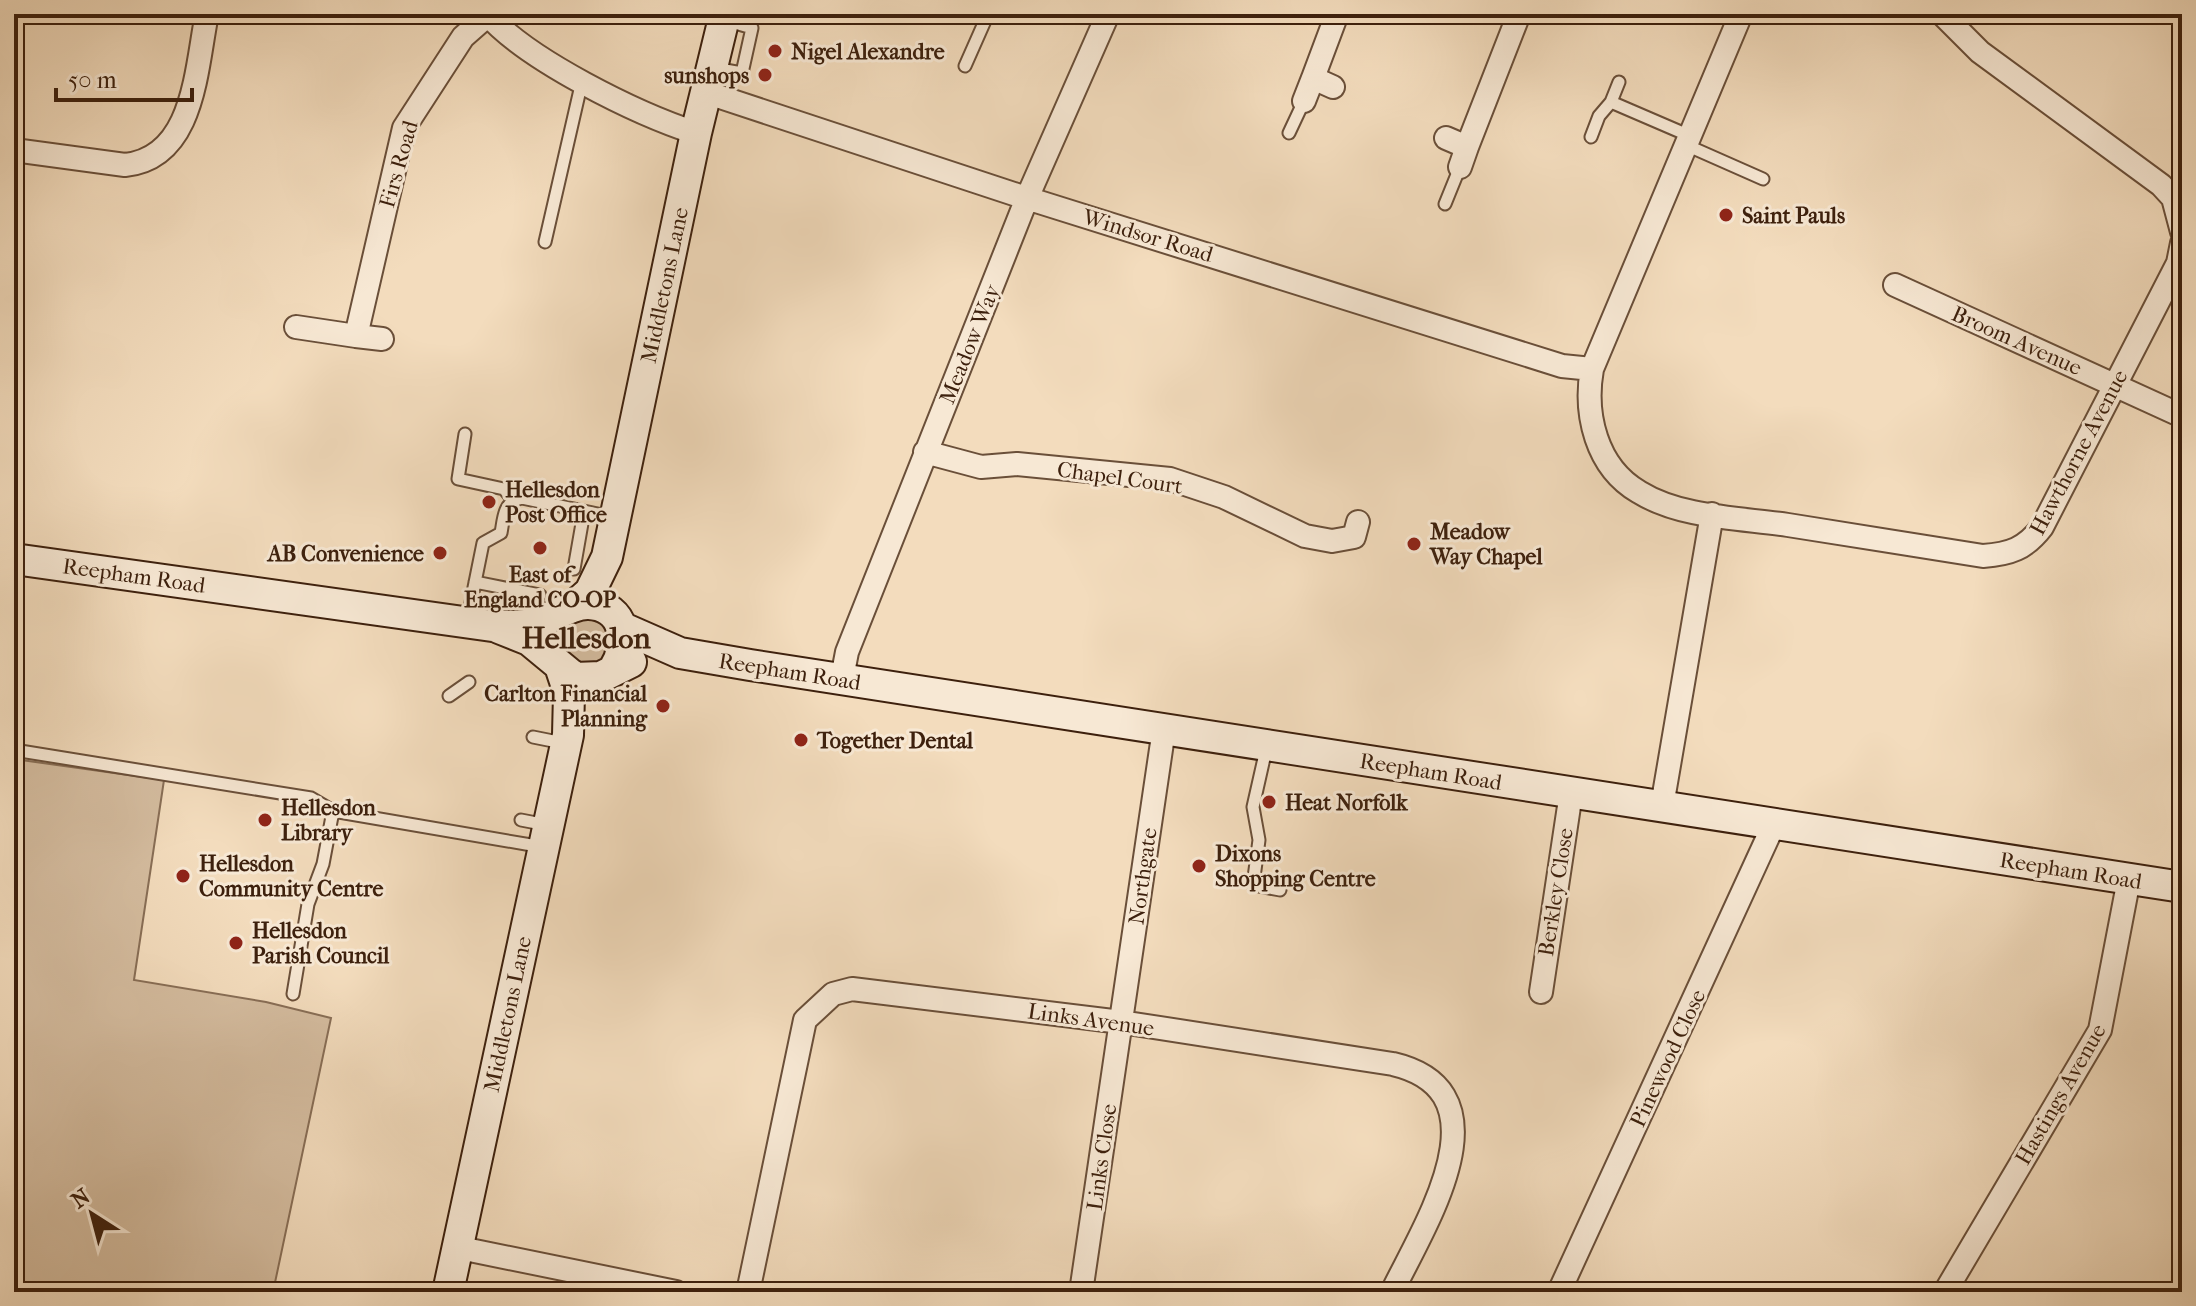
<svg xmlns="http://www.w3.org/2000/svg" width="2196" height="1306" font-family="'IM FELL French Canon',serif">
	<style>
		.green { fill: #d4bc9f; stroke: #886e56; stroke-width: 2 }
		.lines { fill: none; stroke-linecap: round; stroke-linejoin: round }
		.lane-casing { stroke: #6a4f39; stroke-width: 15 }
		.street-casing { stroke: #6a4f39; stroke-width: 26 }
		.secondary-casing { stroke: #3d200d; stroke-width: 34 }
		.lane { stroke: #f7e8d4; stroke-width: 11 }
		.street { stroke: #f7e8d4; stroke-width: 22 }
		.secondary { stroke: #f7e8d4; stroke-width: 30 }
		.poi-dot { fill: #8f2418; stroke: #f7e8d4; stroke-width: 3 }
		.labels { text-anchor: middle; stroke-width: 6; stroke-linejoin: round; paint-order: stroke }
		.poi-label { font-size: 22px; font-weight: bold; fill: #3d200d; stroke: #f7e8d4; text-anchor: start }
		.street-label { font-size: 22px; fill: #3d200d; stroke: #f7e8d4 }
		.district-label { font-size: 30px; font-weight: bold; fill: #3d200d; stroke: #f7e8d4 }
	</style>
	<rect width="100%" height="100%" fill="#f3dcbd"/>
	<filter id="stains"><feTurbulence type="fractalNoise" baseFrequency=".0025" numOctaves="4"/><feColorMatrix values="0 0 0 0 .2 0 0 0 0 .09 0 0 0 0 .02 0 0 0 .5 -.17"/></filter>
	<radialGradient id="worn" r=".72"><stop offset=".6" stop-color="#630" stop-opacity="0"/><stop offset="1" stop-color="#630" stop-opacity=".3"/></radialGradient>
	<path class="green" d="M589,611L614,630L607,661L586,669L560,650L561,628Z
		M14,759L164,780L134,980L266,1002L331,1018L273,1292H14Z"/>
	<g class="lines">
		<defs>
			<path id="lane" d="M965,66L988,14
				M714,68L742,73L752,28L725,20
				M1619,82L1611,102L1690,136
				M1289,133L1304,101
				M1591,137L1599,116L1611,102
				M1686,145L1763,179
				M1445,204L1460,167
				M545,242L582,81
				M465,434L458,479L504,489L513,500
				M574,569L584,512
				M475,582L540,595
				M467,622L483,543L501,533C504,517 503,502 522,498L612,517
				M449,696L469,682
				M533,737L563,743
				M1267,745L1253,807L1259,840L1253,885L1280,890
				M14,750L311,798L333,811L543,847
				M521,820L547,825
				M293,994L308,904L323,864L333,811"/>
			<path id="street" d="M487,14C527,60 637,114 696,133
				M1741,14L1592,369C1584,414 1596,467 1639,492C1681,518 1741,518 1788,525C1853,535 1918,546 1983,556C2010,554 2025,549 2042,527L2178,263L2182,243
				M1942,14L1980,52L2161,185L2173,198L2182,232
				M1333,87L1313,78L1337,14
				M705,92L1020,196L1562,366L1592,369
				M1304,101L1313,78
				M1446,138L1467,147L1519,14
				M14,150L125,165C195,158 196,67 207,14
				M1460,167L1467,147
				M1895,285L2182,416
				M296,327L356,336
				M382,339L356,336L404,128L463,37L488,15
				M925,452L981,467L1017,464L1170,479L1224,497L1305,536L1332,541L1354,537L1358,522
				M842,678L847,652L1027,198L1108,14
				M1662,806L1712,514
				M1541,992L1571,793
				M460,1248L676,1292
				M748,1292L805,1020L833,994L852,989L1121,1022L1393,1064C1512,1092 1422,1229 1392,1292
				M1081,1292L1164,729
				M1559,1292L1774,824
				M1945,1292L2100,1030L2129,879"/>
			<path id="secondary" d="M14,559L492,626C507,626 522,627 536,623C553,618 571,603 589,604C626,606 630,644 614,669
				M573,607L590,592L607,557L696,133L725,14
				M499,628L529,640L575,678L601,677L631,662
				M623,628L680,653L750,665L2182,887
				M448,1292L568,735L569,693L561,669"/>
		</defs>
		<use href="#lane" class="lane-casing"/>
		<use href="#street" class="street-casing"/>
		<use href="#secondary" class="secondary-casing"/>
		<use href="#lane" class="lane"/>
		<use href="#street" class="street"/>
		<use href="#secondary" class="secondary"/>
	</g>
	<g class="poi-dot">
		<circle cx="775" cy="51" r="8"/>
		<circle cx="765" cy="75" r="8"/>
		<circle cx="1726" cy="215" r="8"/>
		<circle cx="489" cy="502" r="8"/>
		<circle cx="1414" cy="544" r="8"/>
		<circle cx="540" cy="548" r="8"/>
		<circle cx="440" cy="553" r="8"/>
		<circle cx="663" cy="706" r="8"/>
		<circle cx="801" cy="740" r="8"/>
		<circle cx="1269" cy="802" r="8"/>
		<circle cx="265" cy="820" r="8"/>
		<circle cx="1199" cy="866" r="8"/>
		<circle cx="183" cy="876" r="8"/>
		<circle cx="236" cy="943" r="8"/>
	</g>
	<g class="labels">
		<g class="poi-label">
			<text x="791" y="59">Nigel Alexandre</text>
			<text x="749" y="83" text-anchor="end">sunshops</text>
			<text x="1742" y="223">Saint Pauls</text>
			<text x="505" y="497">Hellesdon<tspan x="505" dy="25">Post Office</tspan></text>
			<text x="1430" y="539">Meadow<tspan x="1430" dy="25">Way Chapel</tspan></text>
			<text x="424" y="561" text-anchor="end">AB Convenience</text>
			<text x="540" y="582" text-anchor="middle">East of<tspan x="540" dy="25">England CO-OP</tspan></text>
			<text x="647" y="701" text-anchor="end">Carlton Financial<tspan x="647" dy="25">Planning</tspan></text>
			<text x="817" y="748">Together Dental</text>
			<text x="1285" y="810">Heat Norfolk</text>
			<text x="281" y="815">Hellesdon<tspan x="281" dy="25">Library</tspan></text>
			<text x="1215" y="861">Dixons<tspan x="1215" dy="25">Shopping Centre</tspan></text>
			<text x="199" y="871">Hellesdon<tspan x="199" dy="25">Community Centre</tspan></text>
			<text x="252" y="938">Hellesdon<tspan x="252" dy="25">Parish Council</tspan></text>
		</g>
		<g class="street-label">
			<text transform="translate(398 164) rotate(-74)" y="8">Firs Road</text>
			<text transform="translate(1148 235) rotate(17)" y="8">Windsor Road</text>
			<text transform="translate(664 285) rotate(-78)" y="8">Middletons Lane</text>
			<text transform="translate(2017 340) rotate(24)" y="8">Broom Avenue</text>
			<text transform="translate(969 344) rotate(-68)" y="8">Meadow Way</text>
			<text transform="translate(2078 452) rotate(-62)" y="8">Hawthorne Avenue</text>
			<text transform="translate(1120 477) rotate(8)" y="8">Chapel Court</text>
			<text transform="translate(134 575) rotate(8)" y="8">Reepham Road</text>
			<text transform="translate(790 671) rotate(9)" y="8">Reepham Road</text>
			<text transform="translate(1431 771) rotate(9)" y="8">Reepham Road</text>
			<text transform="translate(2071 870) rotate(9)" y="8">Reepham Road</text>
			<text transform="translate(1142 876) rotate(-82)" y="8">Northgate</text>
			<text transform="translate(1555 892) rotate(-81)" y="8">Berkley Close</text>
			<text transform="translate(507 1014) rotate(-78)" y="8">Middletons Lane</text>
			<text transform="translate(1091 1019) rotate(8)" y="8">Links Avenue</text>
			<text transform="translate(1667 1058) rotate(-65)" y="8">Pinewood Close</text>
			<text transform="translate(2060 1094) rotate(-60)" y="8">Hastings Avenue</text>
			<text transform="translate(1101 1157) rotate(-82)" y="8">Links Close</text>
		</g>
		<g class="district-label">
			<text x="586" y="648">Hellesdon</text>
		</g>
	</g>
	<rect width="2196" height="1306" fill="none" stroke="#f3dcbd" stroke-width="48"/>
	<rect x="16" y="16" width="2164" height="1274" fill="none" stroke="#3d200d" stroke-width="4"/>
	<rect x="24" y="24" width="2148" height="1258" fill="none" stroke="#3d200d" stroke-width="2"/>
	<g transform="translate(92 1214) rotate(324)" stroke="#f7e8d4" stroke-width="6" paint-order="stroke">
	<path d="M0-6L14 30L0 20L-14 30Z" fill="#3d200d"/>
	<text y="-12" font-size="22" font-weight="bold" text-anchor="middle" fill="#3d200d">N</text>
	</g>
	<path d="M56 88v12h136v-12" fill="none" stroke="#3d200d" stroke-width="4"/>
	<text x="68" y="88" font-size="24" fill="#3d200d" stroke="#f7e8d4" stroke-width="6" paint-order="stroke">50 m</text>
	<rect width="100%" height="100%" filter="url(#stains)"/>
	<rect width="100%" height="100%" fill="url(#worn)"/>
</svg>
